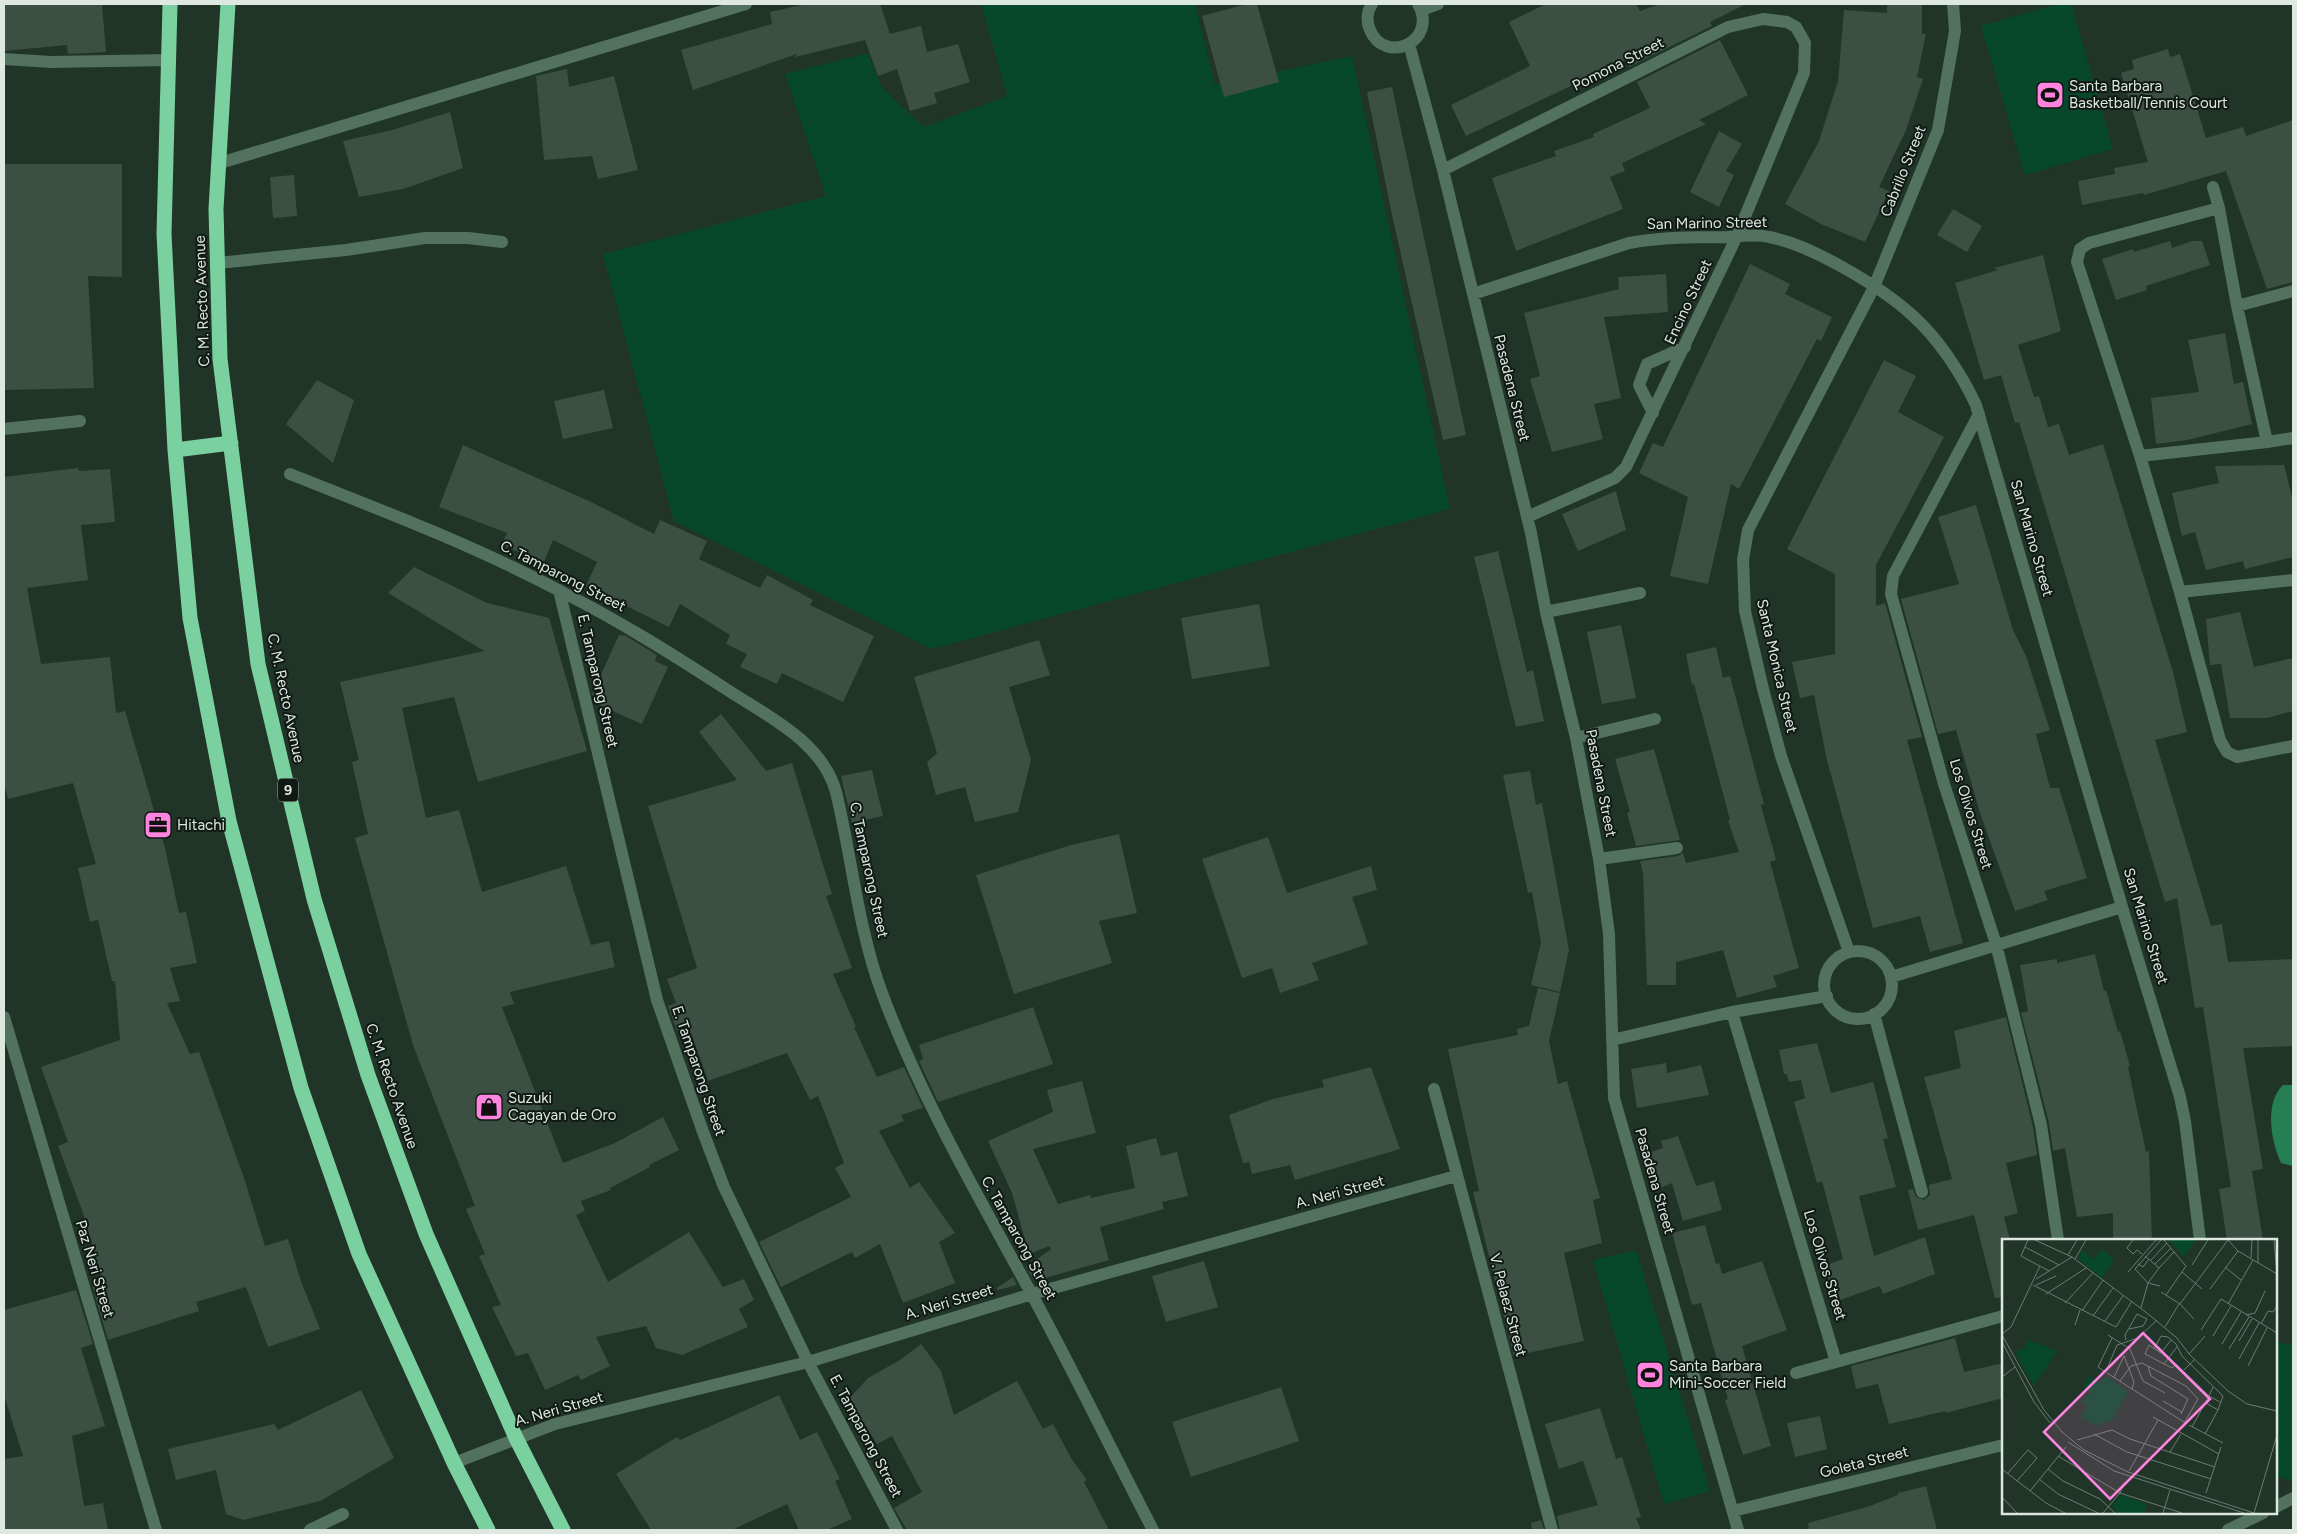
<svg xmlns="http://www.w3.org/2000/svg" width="2297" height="1534" font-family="Figtree,sans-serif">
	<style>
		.green { fill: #07482b }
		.water { fill: #267f53 }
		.building { fill: #3b5043 }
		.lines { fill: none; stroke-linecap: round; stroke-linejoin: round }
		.lane { stroke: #52725f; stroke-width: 12 }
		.street { stroke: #52725f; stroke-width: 12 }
		.highway { stroke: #7bd0a0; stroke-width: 15 }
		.labels { text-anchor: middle; stroke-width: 4; stroke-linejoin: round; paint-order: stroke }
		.shield { fill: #101914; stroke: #9faaa3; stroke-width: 1 }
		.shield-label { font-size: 14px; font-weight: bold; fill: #dce8e0 }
		.street-label { font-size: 15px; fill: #dce8e0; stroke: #101914 }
		.poi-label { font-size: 15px; fill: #dce8e0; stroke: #101914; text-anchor: start }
		.inset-road { fill: none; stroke: #6b7c72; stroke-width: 1 }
		.view { fill: #fe85df; fill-opacity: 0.15; stroke: #fe85df; stroke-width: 2.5 }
		.inset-edge { fill: none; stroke: #dce8e0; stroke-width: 2.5 }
	</style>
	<rect width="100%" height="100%" fill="#203428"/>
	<path class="green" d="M981,4H1195L1215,85L1352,56L1450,509L932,649L674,521L603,254L826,196L785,74L868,53L882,88L924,127L1007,96Z
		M2058,4H2071L2113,149L2025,175L1981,26Z
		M1636,1250L1710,1491L1664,1504L1593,1260Z
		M2276,1341L2293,1346V1482L2276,1476Z"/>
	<path class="water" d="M2283,1085H2293V1166L2281,1163C2271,1141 2264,1103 2283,1085Z"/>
	<path class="building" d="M4,4H102L106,52L68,54L67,45L4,51Z
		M806,4H880L890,34L921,26L927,52L958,44L970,82L934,93L937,103L910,111L897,69L878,76L865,40L795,57L797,54L693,90L681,50L772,24L770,12Z
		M1247,4H1257L1279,82L1224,97L1202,16Z
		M1546,4H1636L1640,11L1660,4H1746L1710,22L1712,26L1629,67L1625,60L1466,136L1451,105L1530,66L1509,22Z
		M1887,4H1922V34H1926L1917,77L1923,79L1906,130L1879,187L1889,191L1865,242L1821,224L1785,204L1819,141L1838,81L1844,10L1887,13Z
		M1720,40L1748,95L1699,120L1706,124L1622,163L1625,171L1610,177L1623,209L1516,251L1492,178L1556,156L1554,151L1594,137L1593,134L1650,108L1637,82Z
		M2168,49L2170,57L2180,54L2206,138L2243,127L2246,136L2293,120V282L2267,289L2226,171L2144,195L2143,193L2082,205L2078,181L2115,174L2114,168L2148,162L2121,73L2134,69L2132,60Z
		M567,69L569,87L614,76L638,170L598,179L592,156L544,160L536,76Z
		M1392,87L1466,435L1443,440L1392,215L1367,92Z
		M450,112L463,168L403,189L359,197L343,141L392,130Z
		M1719,131L1742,144L1726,171L1734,175L1719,207L1690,192Z
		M4,164H122V277L88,276L94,388L4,390Z
		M294,175L297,216L273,218L270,177Z
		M1953,209L1982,226L1967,252L1937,235Z
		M2170,241L2172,248L2192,241H2202L2210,265L2146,286L2147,290L2116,300L2102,259L2133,249L2134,252Z
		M2043,255L2061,331L2018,345L2034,397L2039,396L2048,427L2059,424L2069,455L2103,444L2173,672L2187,732L2155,740L2211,926L2222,924L2228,962L2293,959V1046L2243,1048L2263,1169L2252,1171L2263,1240H2227L2219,1189L2231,1187L2203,1007L2195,1008L2177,898L2165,902L2019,422L2015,423L2001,375L1984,380L1955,283L1998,270L1994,268Z
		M1750,264L1790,284L1785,294L1832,317L1821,341L1817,339L1739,489L1731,484L1708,584L1670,576L1688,497L1639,473L1653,443L1663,447Z
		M1666,274L1668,312L1604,317L1621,398L1594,404L1603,439L1552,452L1530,379L1540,376L1524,313L1619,289L1618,277Z
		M2225,333L2234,384L2243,382L2252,424L2187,440L2156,444L2151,398L2199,392L2188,340Z
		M1884,360L1916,376L1898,412L1944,437L1876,565V606L1885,603L1922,737L1907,740L1963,943L1930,952L1920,916L1873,928L1827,760L1814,695L1800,698L1792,662L1835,654V574L1787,549Z
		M317,380L354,400L333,463L286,424Z
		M604,390L613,428L563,439L554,401Z
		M463,445L591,502L654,534L660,520L707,541L699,559L760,588L767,575L813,600L810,605L874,636L843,702L782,673L777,684L740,667L747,654L726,644L730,635L680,604L669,627L586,586L597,562L553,540L543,564L502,544L507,533L439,507Z
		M2284,465L2293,501V557L2245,569L2243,561L2206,570L2195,532L2182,536L2172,493L2219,483L2215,466Z
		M78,468L79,471L110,469L115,522L81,525L88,580L27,588L41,664L110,657L116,713L125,711L165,848L179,913L186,912L197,963L170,968L180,1001L167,1003L190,1054L199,1052L244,1178L265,1246L288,1239L301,1281L320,1329L268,1347L246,1287L196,1302L199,1311L108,1340L92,1285L103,1282L83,1213L58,1146L68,1142L41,1067L120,1040L115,981H112L98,920L90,922L78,868L96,864L73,783L8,799L4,783V477Z
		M1616,491L1626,530L1578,551L1562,514Z
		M1976,505L2013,630L2026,656L2050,730L2036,734L2050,788H2059L2087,878L2044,891L2048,900L2015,911L1980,813L1956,730L1938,734L1901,599L1959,584L1938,517Z
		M1498,551L1527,672L1533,670L1544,721L1516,727L1474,557Z
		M414,567L487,603L549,618L587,751L478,782L454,697L402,708L426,818L459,810L482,892L566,866L591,945L609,941L615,967L510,992L514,1004L502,1007L563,1163L615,1143L663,1117L679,1150L649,1165L650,1167L610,1188L611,1190L581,1201L585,1211L576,1215L608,1282L689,1232L723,1287L744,1279L754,1300L739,1309L748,1327L682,1355L656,1348L646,1326L596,1337L610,1366L581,1380L578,1375L545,1390L528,1353L516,1356L492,1307L501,1305L479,1256L485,1254L466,1209L475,1206L413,1045L355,838L368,834L352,762L359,760L340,682L484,651L388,593Z
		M1259,604L1270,666L1192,679L1181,618Z
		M2240,612L2254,667L2293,658V711L2267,718H2230L2221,664L2210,665L2206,619Z
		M1621,625L1636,698L1602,704L1587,632Z
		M619,635L626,636L657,655L655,661L668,667L642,724L594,703L592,694Z
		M1039,640L1050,675L1009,687L1031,760L1018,812L975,822L965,787L936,795L927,762L937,753L914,677Z
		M1716,647L1723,678L1730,676L1764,804L1761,805L1776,860L1770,862L1799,968L1773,976L1777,987L1737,998L1723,950L1676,962V985H1647L1643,873L1640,861L1678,856L1683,853L1686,863L1739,852L1728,821L1730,820L1694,684L1692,685L1686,654Z
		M721,714L766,771L792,763L832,894L826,896L852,968L833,974L856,1027H854L877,1077L904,1067L923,1108L901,1115L904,1121L879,1131L910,1188L919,1182L955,1233L939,1242L955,1283L903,1303L880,1244L855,1258L852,1252L781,1287L759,1242L851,1197L835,1168L844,1163L818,1096L810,1100L787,1053L708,1081L689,1027L677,1031L668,1006L676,1003L667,979L697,968L648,806L737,780L699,732Z
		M1654,749L1680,840L1636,846L1627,813L1630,812L1615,759Z
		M872,770L883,816L852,823L841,776Z
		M1530,771L1536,805L1542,803L1569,950L1560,992L1531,985L1541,942L1532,892L1528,893L1503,775Z
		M1119,834L1137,913L1099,921L1112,963L1014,994L976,875L1071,845Z
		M1268,837L1287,893L1371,866L1377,890L1352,897L1368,944L1312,963L1319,980L1280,993L1272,968L1242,978L1202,859Z
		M2095,954L2104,991L2106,990L2118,1032L2120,1031L2130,1066L2128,1067L2146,1152L2149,1151L2152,1240H2113V1213L2077,1217L2065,1148L2053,1151L2049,1123L2021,1013L2028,1011L2020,965L2057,959V963Z
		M1538,988L1560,993L1549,1041L1558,1084L1567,1081L1600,1198L1593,1200L1602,1243L1564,1253L1584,1341L1514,1356L1473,1192L1479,1191L1448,1049L1518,1035L1517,1029L1529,1026Z
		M1033,1007L1053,1064L938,1102L919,1061L923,1059L919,1045Z
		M2006,1017L2033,1127L2037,1155L2006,1163L2018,1213L2004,1217L2010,1240H2003V1297L1995,1298L1974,1215L1918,1230L1908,1190L1913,1189L1916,1197L1924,1200L1930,1195L1929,1185L1952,1179L1924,1077L1961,1068L1954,1031Z
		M1817,1043L1831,1093L1873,1082L1888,1138L1883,1139L1896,1187L1859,1196L1874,1256L1925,1237L1935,1274L1883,1294L1880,1286L1837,1301L1824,1266L1843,1259L1822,1181L1817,1183L1794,1102L1805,1098L1801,1080L1789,1082L1787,1074H1784L1779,1050Z
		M1666,1063L1667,1073L1701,1065L1709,1095L1637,1108L1631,1069Z
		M1371,1067L1400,1149L1295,1180L1290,1165L1252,1174L1249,1162L1243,1163L1229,1115L1273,1099L1324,1087L1322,1080Z
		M1082,1081L1096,1133L1033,1149L1058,1204L1090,1195L1091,1198L1135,1188L1126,1146L1156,1138L1161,1156L1177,1152L1188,1196L1162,1202L1164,1209L1100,1227L1109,1260L1034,1281L1026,1267L1051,1249L1049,1246L1029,1254L1012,1193L988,1141L1053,1112L1047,1090Z
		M1678,1136L1696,1186L1714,1181L1722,1210L1683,1221L1672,1183L1658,1189L1645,1154L1663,1148L1661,1141Z
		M1705,1225L1716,1264L1719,1263L1722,1274L1762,1261L1787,1330L1742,1346L1771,1446L1743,1455L1725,1400L1728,1399L1701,1303L1692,1305L1672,1233Z
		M1204,1261L1218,1307L1166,1322L1152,1276Z
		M1013,1277L1017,1285L998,1290L997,1288Z
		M76,1290L93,1344L81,1348L105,1426L72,1436L84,1506L103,1503L108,1530H4V1459L23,1456L4,1395V1310Z
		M1955,1338L1964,1372L2003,1363V1398L1946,1413V1411L1889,1424L1878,1384L1856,1389L1851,1366Z
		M921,1344L941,1371L954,1415L1017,1381L1043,1429L1053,1424L1071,1458L1087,1480L1084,1482L1109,1530H907L894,1508L922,1492L892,1436L877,1444L849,1399L868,1378L900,1360Z
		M1281,1387L1299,1441L1191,1477L1172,1422Z
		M361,1390L394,1458L320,1501L243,1520L226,1514L216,1470L176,1480L168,1449L274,1424L278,1430Z
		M779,1395L800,1440L817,1432L840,1479L835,1481L852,1519L827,1530H799L787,1504L732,1530H651L616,1474L677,1437L680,1440Z
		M1600,1408L1616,1459L1622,1457L1641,1517L1636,1518L1641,1530H1560L1557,1516L1598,1505L1583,1461L1559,1469L1545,1424Z
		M1820,1416L1827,1449L1795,1457L1787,1423Z
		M1926,1486L1937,1530H1809L1808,1523L1867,1507L1898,1495V1493Z
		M1541,1520L1544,1530H1532L1531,1523Z"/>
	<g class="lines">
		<path class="lane" d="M4,59L51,62L169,60
			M220,163L746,4
			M218,263L346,250L425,238H468L502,242"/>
		<path class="street" d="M1372,4C1367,11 1366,22 1370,30C1385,66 1439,41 1418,4
			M1421,10L1438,4
			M1409,44L1443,170L1531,533L1546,612L1576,738L1599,859L1609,934L1614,1098L1738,1530
			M1443,170L1728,27L1763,19L1787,22L1796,27L1805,43L1804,73L1737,236L1626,467L1615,478L1527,517
			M2213,187L2219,208L2237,306L2267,442L2293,438
			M2219,208L2089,243L2080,249L2077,262L2140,456L2180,592L2220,740L2227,752L2237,757L2293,746
			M1473,294L1629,243C1662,237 1694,237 1728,237C1741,236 1756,234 1769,237C1811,245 1880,286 1912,315C1938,338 1961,373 1976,405L2122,907L2180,1097L2185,1121L2200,1240
			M2237,306L2293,291
			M1653,413L1639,385L1647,364L1685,347
			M1979,414L1893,576L1891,594L1944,784L1996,944L2041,1125L2058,1240
			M4,429L80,421
			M2140,456L2267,442
			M290,474C381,510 473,545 560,591C618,620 672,654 726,689C767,716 822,741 836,792C852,858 858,929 882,993C921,1098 977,1194 1030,1291C1073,1370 1112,1451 1153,1530
			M559,590L657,1000L703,1132L724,1187L808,1362L897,1530
			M2180,592L2293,580
			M1546,612L1640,593
			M1576,738L1655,719
			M1599,859L1677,848
			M1824 985a34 34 0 1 1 68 0a34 34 0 1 1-68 0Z
			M1849,952L1781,756L1763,689L1745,611L1743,560L1748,530L1874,287L1938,130L1955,31L1953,4
			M1891,977L2122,907
			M1732,1012L1836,1362
			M1874,1014L1922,1192
			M4,1017L156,1530
			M1612,1040L1732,1012L1827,996
			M1434,1089L1552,1530
			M1796,1373L2003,1316
			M454,1463L555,1424L808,1362L1032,1294L1456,1176
			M2276,1507L2293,1498
			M1733,1511L2003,1445
			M310,1530L343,1514
			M2228,1530L2263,1513"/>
		<path class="highway" d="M170,4L164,234L175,450L190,618L229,821L301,1088L359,1254L454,1463L488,1530
			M228,4L216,209L220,359L258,664L314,899L368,1075L426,1234L516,1438L563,1530
			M175,450L231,443"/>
	</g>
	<defs>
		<symbol id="stadium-square" viewBox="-11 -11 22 22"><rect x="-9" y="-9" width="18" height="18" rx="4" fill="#fe85df" stroke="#101914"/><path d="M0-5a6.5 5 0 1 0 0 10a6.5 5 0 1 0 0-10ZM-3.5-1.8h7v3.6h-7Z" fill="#111"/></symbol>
		<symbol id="office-square" viewBox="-11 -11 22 22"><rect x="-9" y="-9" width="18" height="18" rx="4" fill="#fe85df" stroke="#101914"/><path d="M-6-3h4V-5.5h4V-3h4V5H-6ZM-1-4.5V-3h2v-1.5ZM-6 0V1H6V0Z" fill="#111"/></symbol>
		<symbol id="shop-square" viewBox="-11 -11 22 22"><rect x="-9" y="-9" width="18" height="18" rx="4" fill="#fe85df" stroke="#101914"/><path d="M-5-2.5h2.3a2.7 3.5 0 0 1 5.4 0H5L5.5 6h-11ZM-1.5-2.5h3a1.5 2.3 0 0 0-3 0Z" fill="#111"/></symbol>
	</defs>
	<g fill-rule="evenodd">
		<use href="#stadium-square" x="2034" y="79" width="32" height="32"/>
		<use href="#office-square" x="142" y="809" width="32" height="32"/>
		<use href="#shop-square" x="473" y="1091" width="32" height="32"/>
		<use href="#stadium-square" x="1634" y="1359" width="32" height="32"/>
	</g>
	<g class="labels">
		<rect class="shield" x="278" y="778.5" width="20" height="23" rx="4"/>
		<g class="shield-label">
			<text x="288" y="795">9</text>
		</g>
		<g class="street-label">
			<text transform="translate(1618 64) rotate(-27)" y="5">Pomona Street</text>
			<text transform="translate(1903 171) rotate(-68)" y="5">Cabrillo Street</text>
			<text transform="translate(1707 223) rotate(-1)" y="5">San Marino Street</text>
			<text transform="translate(202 301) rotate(-92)" y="5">C. M. Recto Avenue</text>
			<text transform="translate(1688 302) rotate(-65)" y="5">Encino Street</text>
			<text transform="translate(1512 388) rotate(76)" y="5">Pasadena Street</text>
			<text transform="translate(2032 538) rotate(74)" y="5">San Marino Street</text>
			<text transform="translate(563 576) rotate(27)" y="5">C. Tamparong Street</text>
			<text transform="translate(1777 666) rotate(77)" y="5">Santa Monica Street</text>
			<text transform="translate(598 681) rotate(77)" y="5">E. Tamparong Street</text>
			<text transform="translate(286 698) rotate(78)" y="5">C. M. Recto Avenue</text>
			<text transform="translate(1601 783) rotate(79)" y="5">Pasadena Street</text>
			<text transform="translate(1971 814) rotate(73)" y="5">Los Olivos Street</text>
			<text transform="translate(869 870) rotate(78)" y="5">C. Tamparong Street</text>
			<text transform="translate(2146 926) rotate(73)" y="5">San Marino Street</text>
			<text transform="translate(699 1071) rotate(71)" y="5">E. Tamparong Street</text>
			<text transform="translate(392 1086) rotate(71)" y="5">C. M. Recto Avenue</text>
			<text transform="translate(1655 1181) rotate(74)" y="5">Pasadena Street</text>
			<text transform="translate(1340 1192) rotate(-15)" y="5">A. Neri Street</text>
			<text transform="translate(1019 1238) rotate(61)" y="5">C. Tamparong Street</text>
			<text transform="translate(1825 1265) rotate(73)" y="5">Los Olivos Street</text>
			<text transform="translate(95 1269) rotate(73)" y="5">Paz Neri Street</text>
			<text transform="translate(949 1302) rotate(-17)" y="5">A. Neri Street</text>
			<text transform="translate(1508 1305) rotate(75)" y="5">V. Pelaez Street</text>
			<text transform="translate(559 1409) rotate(-16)" y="5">A. Neri Street</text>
			<text transform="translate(866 1436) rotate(62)" y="5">E. Tamparong Street</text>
			<text transform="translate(1864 1462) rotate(-14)" y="5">Goleta Street</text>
		</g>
		<g class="poi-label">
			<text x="2069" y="91">Santa Barbara<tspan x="2069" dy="17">Basketball/Tennis Court</tspan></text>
			<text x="177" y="830">Hitachi</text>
			<text x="508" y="1103">Suzuki<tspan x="508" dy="17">Cagayan de Oro</tspan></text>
			<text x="1669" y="1371">Santa Barbara<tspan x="1669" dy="17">Mini-Soccer Field</tspan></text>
		</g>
	</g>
	<g transform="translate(2002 1239)">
		<rect width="275" height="275" fill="#203428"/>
		<path d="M167,1H194L182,18ZM99,10L112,21L100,39L76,20L80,11L92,20ZM26,101L55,112L32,147L14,115L17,110L22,111ZM103,137L127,153L110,181L94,187L79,178L86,166L79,163L89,154L81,149L87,138L98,144ZM119,256L145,265L142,274H115L110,267Z" fill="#07482b"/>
		<path class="inset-road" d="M26,1L19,17L47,32M33,1L70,18L145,74L175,99L187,115L226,152L245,165L275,172M131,1L125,9L131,15L135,11L140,15M162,1L184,27L164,56M226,1L236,12L275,35M272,1L275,35M23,8L57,26M66,16L75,1M143,17L157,29L146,44L158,47M249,19L250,1M73,20L84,1M149,21L165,4M256,24V1M136,25L141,28L147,20M153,25L169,9M190,26L206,1M223,28L239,41M157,29L172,13M126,33L154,1M180,33L200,50M34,40L70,18M31,46L114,88L130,62M34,46L54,37M208,50L236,12M159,53L178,65L192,80M44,55L84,29M63,64L91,34M178,65L226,1M226,65L251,21M139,69L146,44L133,30L159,1M80,72L101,41M244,76L253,74L263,52M91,77L111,49M103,82L121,57M259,85L266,72L271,73L275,67M73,86L78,71M163,88L177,65M199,91L219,60L275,94M0,95L9,88L38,27M0,96L42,171L60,193L82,211L126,233L252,274M106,96L128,110L141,142L163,154M211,97L229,67M124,101L123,96L135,75L145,80L141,87L127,90M237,102L250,80M0,103L32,163L48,184M220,105L239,73M147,106L143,115L170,129L174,125L207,157L190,188M147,106L159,114L169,101M152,110L159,97L166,98L174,105L180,117L221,157L216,171L204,164M227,110L247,78M187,115L203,97M237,120L257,84M162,125L175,108M146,127L149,137L186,160L179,175M246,127L265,89M182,131L193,120M102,132L96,128L110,99M104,132L115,106L136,99L155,81M105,134L185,185M0,138L13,128M112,138L122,117L132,143L130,150M118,142L129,127L140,124L184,147L196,160L182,184M211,148L207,157L218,163M161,162L180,173M151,178L217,215M187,186L221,204M92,195L125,213L209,240M203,195L216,171M75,201L110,191L128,200L213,228M66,203L112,232L242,274M168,213L179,195M56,217L118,254L180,274M46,230L61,242L98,260L113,274M1,231L44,264L63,274M127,232L156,181M6,234L26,211L35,219L15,242M37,240L56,255L96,274M28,252L64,208M204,254L219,208M0,258L15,274M101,274L118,254L122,244M161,274L168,251M252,274L275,196"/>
		<path class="view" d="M141,94L208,160L108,260L42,193Z"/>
		<rect width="275" height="275" class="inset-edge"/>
	</g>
	<rect width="2297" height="1534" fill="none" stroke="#dce8e0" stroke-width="10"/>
</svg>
